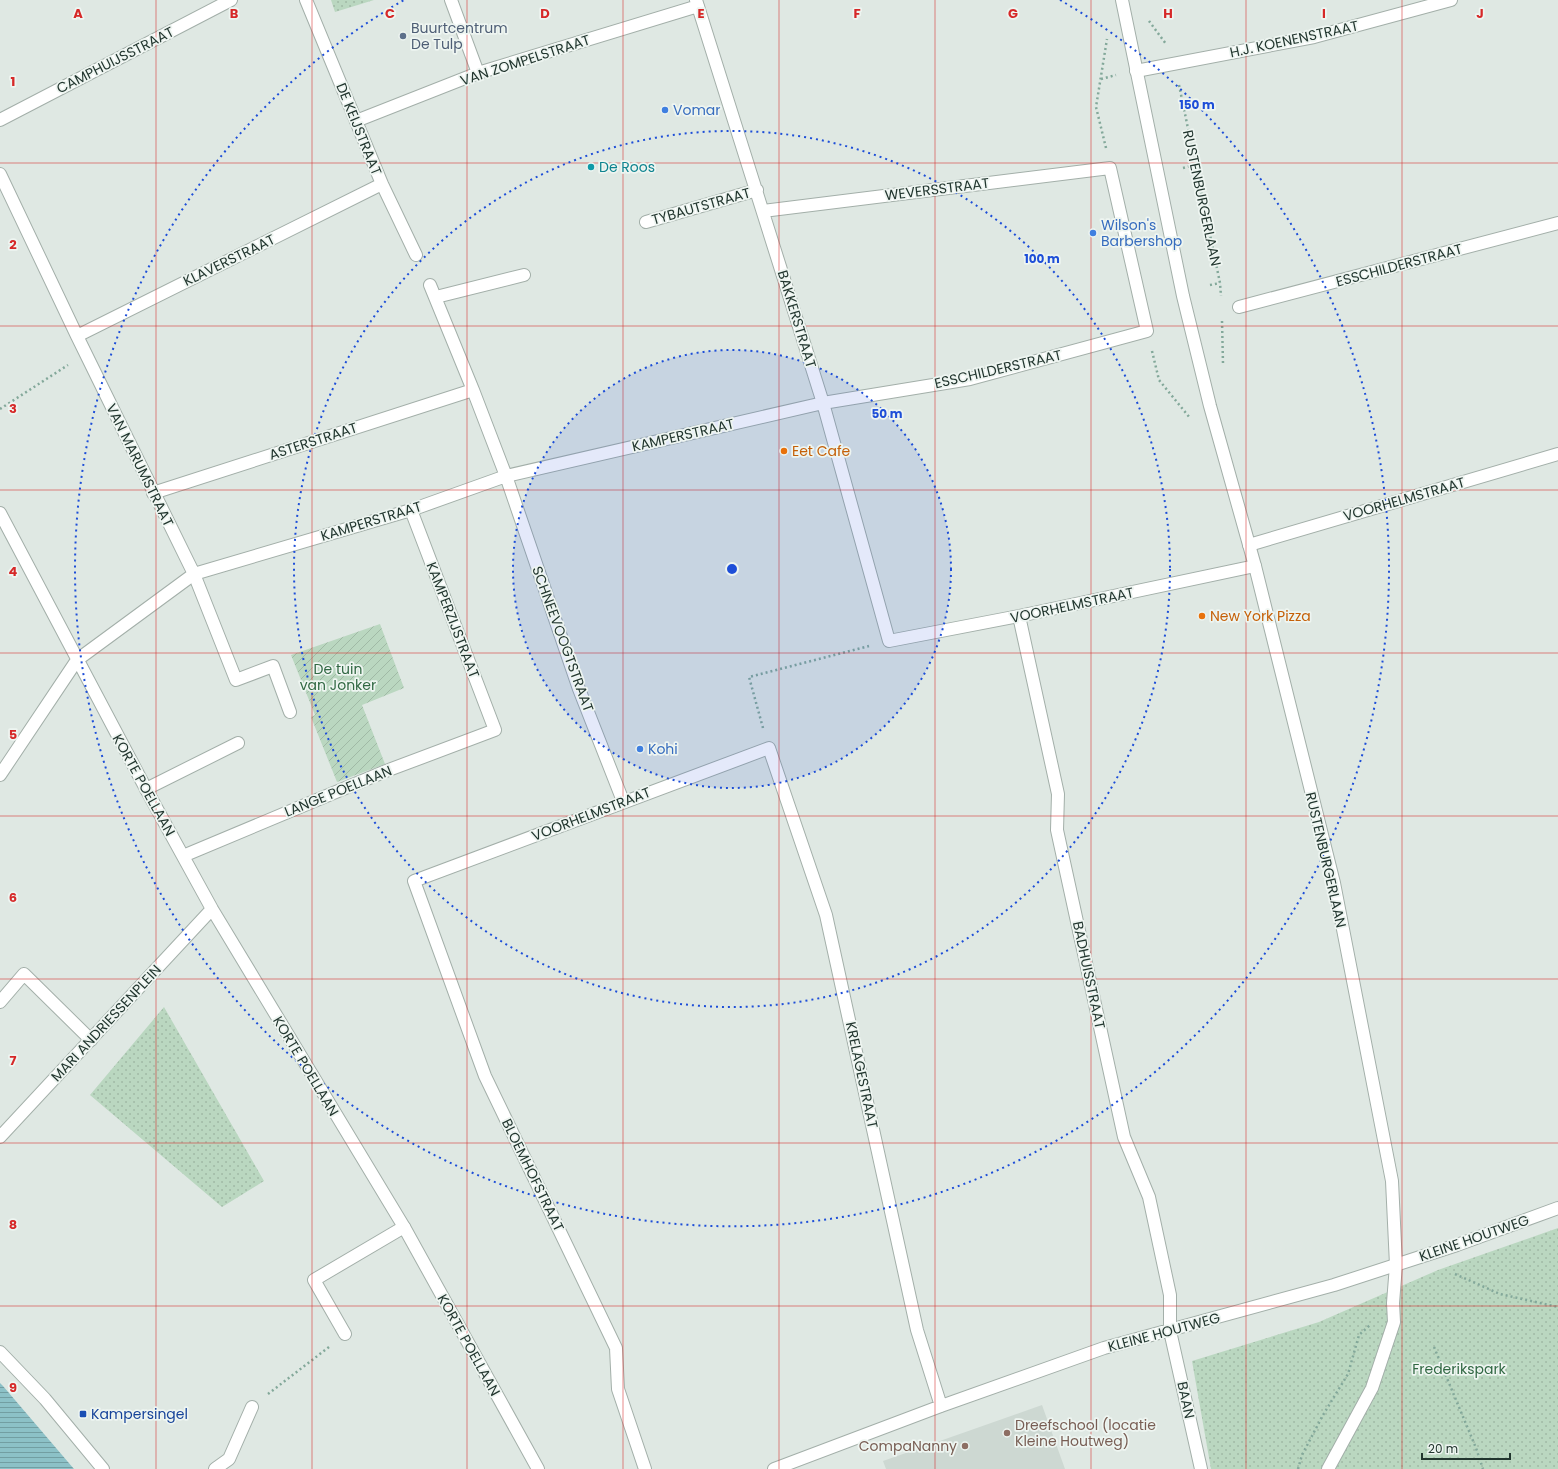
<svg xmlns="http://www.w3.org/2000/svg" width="1558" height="1469" font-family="Poppins,sans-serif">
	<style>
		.built { fill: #cdd8d2 }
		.park { fill: url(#park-dots) }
		.garden { fill: url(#garden-furrows) }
		.water { fill: url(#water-rules) }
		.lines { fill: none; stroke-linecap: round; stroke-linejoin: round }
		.service-casing { stroke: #a3afa9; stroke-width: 14 }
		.minor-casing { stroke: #a3afa9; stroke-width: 14 }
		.tertiary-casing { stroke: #a3afa9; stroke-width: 14 }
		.path { stroke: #83a89a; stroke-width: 2.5; stroke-dasharray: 2 3; stroke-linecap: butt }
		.service { stroke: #fff; stroke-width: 12 }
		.minor { stroke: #fff; stroke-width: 12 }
		.tertiary { stroke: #fff; stroke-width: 12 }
		.grid { fill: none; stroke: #d62828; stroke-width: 1; stroke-opacity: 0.55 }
		.ring { fill: none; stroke: #1d4ed8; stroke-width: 2; stroke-dasharray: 2 4 }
		.service-dot { fill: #5c6f8a; stroke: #eef5f1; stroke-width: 1.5 }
		.shop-dot { fill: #3f7fe0; stroke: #eef5f1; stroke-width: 1.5 }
		.culture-dot { fill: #0f9aa8; stroke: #eef5f1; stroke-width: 1.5 }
		.food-dot { fill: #e8710a; stroke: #eef5f1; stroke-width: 1.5 }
		.transit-dot { fill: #1a4fb4; stroke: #eef5f1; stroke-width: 1.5 }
		.education-dot { fill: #8d6e63; stroke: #eef5f1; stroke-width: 1.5 }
		.labels { text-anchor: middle; stroke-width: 3.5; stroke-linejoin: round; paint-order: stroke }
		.service-label { font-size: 14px; fill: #4e5e75; stroke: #eef5f1; text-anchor: start }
		.street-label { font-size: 14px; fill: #22362f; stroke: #eef5f1 }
		.shop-label { font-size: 14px; fill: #366cbe; stroke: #eef5f1; text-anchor: start }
		.culture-label { font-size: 14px; fill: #0d838f; stroke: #eef5f1; text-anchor: start }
		.food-label { font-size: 14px; fill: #c56008; stroke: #eef5f1; text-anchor: start }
		.park-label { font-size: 14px; fill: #316843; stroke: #eef5f1 }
		.transit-label { font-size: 14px; fill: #164399; stroke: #eef5f1; text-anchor: start }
		.education-label { font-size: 14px; fill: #785e54; stroke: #eef5f1; text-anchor: start }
		.grid-label { font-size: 13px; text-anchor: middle; font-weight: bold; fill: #d62828; stroke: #eef5f1; stroke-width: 3.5; stroke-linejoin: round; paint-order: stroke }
		.centre { fill: #1d4ed8; stroke: #eef5f1; stroke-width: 2 }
		.ring-label { font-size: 12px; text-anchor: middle; font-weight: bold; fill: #1d4ed8; stroke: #eef5f1; stroke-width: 3.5; stroke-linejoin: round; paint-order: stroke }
	</style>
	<defs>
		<pattern id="park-dots" width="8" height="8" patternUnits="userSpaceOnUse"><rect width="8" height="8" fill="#bad7c0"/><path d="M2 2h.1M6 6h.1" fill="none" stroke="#a0b9a5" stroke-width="1.8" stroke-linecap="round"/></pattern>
		<pattern id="garden-furrows" width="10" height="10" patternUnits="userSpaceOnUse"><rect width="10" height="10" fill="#bad7c0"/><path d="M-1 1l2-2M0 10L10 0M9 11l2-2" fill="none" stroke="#a0b9a5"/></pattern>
		<pattern id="water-rules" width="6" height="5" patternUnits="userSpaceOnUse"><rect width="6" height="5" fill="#8cc1c7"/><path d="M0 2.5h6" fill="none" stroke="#729ea2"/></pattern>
	</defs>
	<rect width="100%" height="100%" fill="#dfe8e3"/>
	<path class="built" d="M1042,1405L1065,1469H886L883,1461Z"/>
	<path class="park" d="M331,0H374L335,12Z
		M164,1007L264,1181L222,1207L90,1095Z
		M1558,1228V1469H1211L1192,1361L1319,1322L1438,1270Z"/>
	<path class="garden" d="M380,624L404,688L362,705L385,764L337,782L311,717L315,715L291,655Z"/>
	<path class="water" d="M0,1383L3,1386L74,1469H0Z"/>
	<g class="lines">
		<defs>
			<path id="service" d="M194,574L236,680L273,666L290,712
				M146,789L238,743
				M0,1002L24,974L91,1040
				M345,1334L314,1280L404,1227
				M215,1469L229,1459L252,1407"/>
			<path id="minor" d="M306,0L382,184L416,255
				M451,0L478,73
				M696,0L823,403L889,641L1019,616L1255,566
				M1136,71L1314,37L1451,0
				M0,120L231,0
				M356,121L478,73L698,6
				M0,174L77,336L194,574
				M646,222L757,190
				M430,285L473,390L506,476L579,689L623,801
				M436,297L524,275
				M1239,307L1558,223
				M77,336L382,184
				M153,493L473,390
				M0,513L146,789L212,909L404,1227L538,1469
				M1249,545L1558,454
				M1019,616L1058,794L1057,830L1124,1137L1149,1197L1170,1295V1331L1201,1469
				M0,775L77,660L194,574L411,510L506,476L823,403L970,379L1147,331L1110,168L763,211
				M183,856L386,771L495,730L411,510
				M0,1137L212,909
				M645,1469L618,1389L616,1348L485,1076L414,881L769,748L826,915L917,1330L941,1406
				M774,1469L941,1406L1104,1348L1334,1285L1457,1245L1558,1208"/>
			<path id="tertiary" d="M1122,0L1183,296L1210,406L1255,566L1334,883L1392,1181L1396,1265L1393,1303L1394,1322L1372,1388L1328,1469
				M0,1352L45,1399L103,1469"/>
		</defs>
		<use href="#service" class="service-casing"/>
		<use href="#minor" class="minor-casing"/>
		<use href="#tertiary" class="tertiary-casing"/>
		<path class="path" d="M1149,21L1166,44
			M1101,79L1116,75
			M1179,85L1220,283L1221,296
			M1106,148L1096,107L1107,39
			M1183,168L1195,165
			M1210,285L1220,283
			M1222,321L1223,364
			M1152,351L1159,380L1190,418
			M0,409L68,365
			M763,728L749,677L869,646
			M1455,1274L1500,1294L1558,1307
			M1434,1347L1476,1448L1483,1469
			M268,1394L329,1347
			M1298,1469L1302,1455L1323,1415L1348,1374L1359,1335L1370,1325"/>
		<use href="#service" class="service"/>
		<use href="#minor" class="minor"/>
		<use href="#tertiary" class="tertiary"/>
	</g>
	<path class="grid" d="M156,0V1469M312,0V1469M467,0V1469M623,0V1469M779,0V1469M935,0V1469M1091,0V1469M1246,0V1469M1402,0V1469M0,163H1558M0,326H1558M0,490H1558M0,653H1558M0,816H1558M0,979H1558M0,1143H1558M0,1306H1558"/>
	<circle cx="732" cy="569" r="219" fill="#1d4ed8" fill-opacity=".12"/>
	<g class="ring">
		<circle cx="732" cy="569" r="219"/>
		<circle cx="732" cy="569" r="438"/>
		<path d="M1060 0A657 657 0 1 1 404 0"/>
	</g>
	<circle class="service-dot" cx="403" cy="36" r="4"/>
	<g class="shop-dot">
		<circle cx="665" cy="110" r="4"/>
		<circle cx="1093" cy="233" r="4"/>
		<circle cx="640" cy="749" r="4"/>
	</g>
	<circle class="culture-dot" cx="591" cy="167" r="4"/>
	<g class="food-dot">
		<circle cx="784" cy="451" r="4"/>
		<circle cx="1202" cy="616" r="4"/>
	</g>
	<rect class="transit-dot" x="79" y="1410" width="8" height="8" rx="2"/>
	<g class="education-dot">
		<circle cx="1007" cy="1433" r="4"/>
		<circle cx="965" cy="1446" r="4"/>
	</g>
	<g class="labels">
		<g class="service-label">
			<text x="411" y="33">Buurtcentrum<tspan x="411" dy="16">De Tulp</tspan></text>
		</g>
		<g class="street-label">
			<text transform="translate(1294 39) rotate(-12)" y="5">H.J. KOENENSTRAAT</text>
			<text transform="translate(115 60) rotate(-27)" y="5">CAMPHUIJSSTRAAT</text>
			<text transform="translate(525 60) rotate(-18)" y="5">VAN ZOMPELSTRAAT</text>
			<text transform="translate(359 129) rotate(68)" y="5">DE KEIJSTRAAT</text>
			<text transform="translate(937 189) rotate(-7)" y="5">WEVERSSTRAAT</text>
			<text transform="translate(1202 198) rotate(78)" y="5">RUSTENBURGERLAAN</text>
			<text transform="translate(701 206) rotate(-16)" y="5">TYBAUTSTRAAT</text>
			<text transform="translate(229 260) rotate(-26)" y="5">KLAVERSTRAAT</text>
			<text transform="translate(1399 265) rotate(-15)" y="5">ESSCHILDERSTRAAT</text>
			<text transform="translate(797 319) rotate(73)" y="5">BAKKERSTRAAT</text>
			<text transform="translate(998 369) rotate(-13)" y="5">ESSCHILDERSTRAAT</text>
			<text transform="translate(683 435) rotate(-13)" y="5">KAMPERSTRAAT</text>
			<text transform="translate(313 441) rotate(-18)" y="5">ASTERSTRAAT</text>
			<text transform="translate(140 465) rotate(64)" y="5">VAN MARUMSTRAAT</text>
			<text transform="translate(1404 499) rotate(-16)" y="5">VOORHELMSTRAAT</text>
			<text transform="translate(371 521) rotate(-17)" y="5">KAMPERSTRAAT</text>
			<text transform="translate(1072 605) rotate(-12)" y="5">VOORHELMSTRAAT</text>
			<text transform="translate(453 620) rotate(69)" y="5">KAMPERZIJSTRAAT</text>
			<text transform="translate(563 639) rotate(70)" y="5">SCHNEEVOOGTSTRAAT</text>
			<text transform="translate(144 785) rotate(61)" y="5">KORTE POELLAAN</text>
			<text transform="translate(338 791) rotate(-22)" y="5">LANGE POELLAAN</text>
			<text transform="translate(591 814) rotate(-21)" y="5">VOORHELMSTRAAT</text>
			<text transform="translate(1326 860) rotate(77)" y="5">RUSTENBURGERLAAN</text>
			<text transform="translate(1089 975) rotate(78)" y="5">BADHUISSTRAAT</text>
			<text transform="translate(106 1023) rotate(-47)" y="5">MARI ANDRIESSENPLEIN</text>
			<text transform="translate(306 1066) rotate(59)" y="5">KORTE POELLAAN</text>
			<text transform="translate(862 1075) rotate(78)" y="5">KRELAGESTRAAT</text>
			<text transform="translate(533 1175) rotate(64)" y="5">BLOEMHOFSTRAAT</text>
			<text transform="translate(1474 1238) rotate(-19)" y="5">KLEINE HOUTWEG</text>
			<text transform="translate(1164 1332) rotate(-15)" y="5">KLEINE HOUTWEG</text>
			<text transform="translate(469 1345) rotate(61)" y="5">KORTE POELLAAN</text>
			<text transform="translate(1186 1400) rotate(78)" y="5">BAAN</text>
		</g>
		<g class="shop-label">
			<text x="673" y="115">Vomar</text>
			<text x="1101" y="230">Wilson's<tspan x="1101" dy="16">Barbershop</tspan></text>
			<text x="648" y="754">Kohi</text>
		</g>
		<g class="culture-label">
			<text x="599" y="172">De Roos</text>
		</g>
		<g class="food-label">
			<text x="792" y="456">Eet Cafe</text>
			<text x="1210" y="621">New York Pizza</text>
		</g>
		<g class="park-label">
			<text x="338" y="674">De tuin<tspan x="338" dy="16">van Jonker</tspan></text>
			<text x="1459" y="1374">Frederikspark</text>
		</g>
		<g class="transit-label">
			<text x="91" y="1419">Kampersingel</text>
		</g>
		<g class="education-label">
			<text x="1015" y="1430">Dreefschool (locatie<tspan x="1015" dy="16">Kleine Houtweg)</tspan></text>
			<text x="957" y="1451" text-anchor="end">CompaNanny</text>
		</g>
	</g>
	<g class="grid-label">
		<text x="78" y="18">A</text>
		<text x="234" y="18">B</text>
		<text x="390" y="18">C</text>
		<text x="545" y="18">D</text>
		<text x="701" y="18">E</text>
		<text x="857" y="18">F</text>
		<text x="1013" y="18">G</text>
		<text x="1168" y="18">H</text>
		<text x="1324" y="18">I</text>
		<text x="1480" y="18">J</text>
		<text x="13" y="86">1</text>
		<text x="13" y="249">2</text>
		<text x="13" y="413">3</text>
		<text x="13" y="576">4</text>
		<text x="13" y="739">5</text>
		<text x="13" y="902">6</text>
		<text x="13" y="1065">7</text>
		<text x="13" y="1229">8</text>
		<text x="13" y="1392">9</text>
	</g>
	<circle cx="732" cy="569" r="6" class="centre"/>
	<g class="ring-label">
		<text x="1197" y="109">150 m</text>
		<text x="1042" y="263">100 m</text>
		<text x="887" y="418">50 m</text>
	</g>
	<path d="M1422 1453v6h88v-6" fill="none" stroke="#22362f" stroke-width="2"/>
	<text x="1428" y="1453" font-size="12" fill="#22362f" stroke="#eef5f1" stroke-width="3" paint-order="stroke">20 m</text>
</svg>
